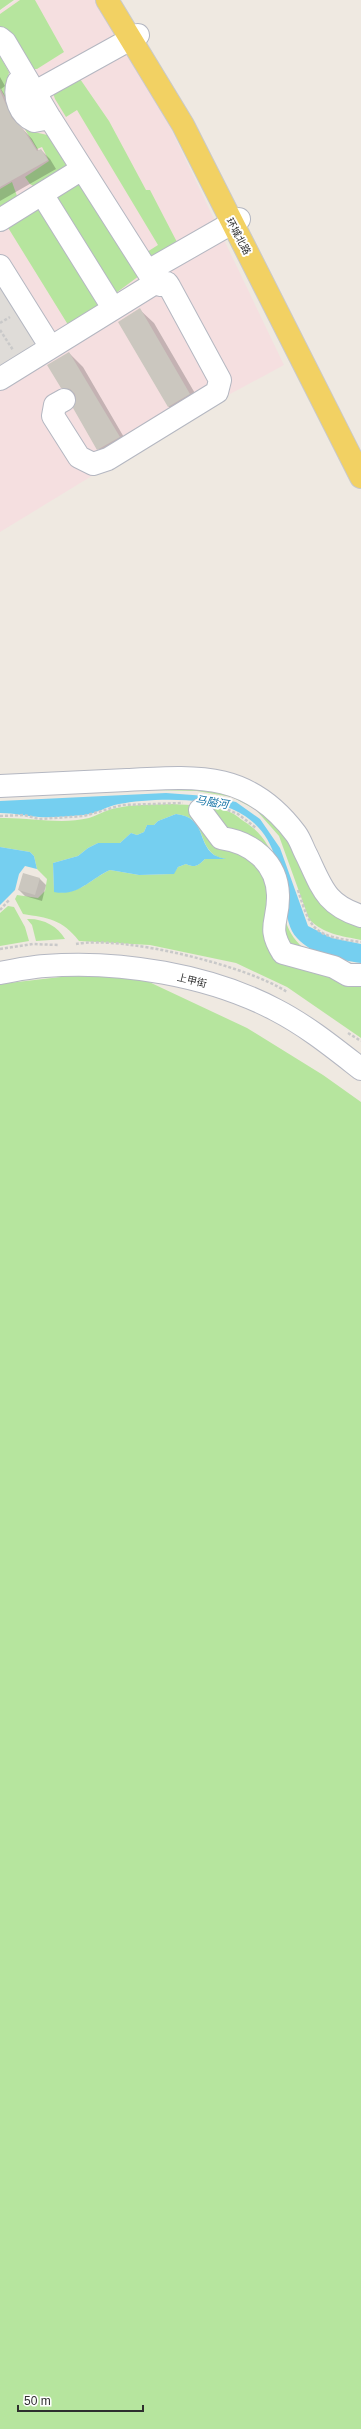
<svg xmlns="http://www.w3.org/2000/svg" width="361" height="2429" font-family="Arial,'Noto Sans SC',sans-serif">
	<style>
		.medical { fill: #f5dfe0 }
		.green { fill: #b6e59e; fill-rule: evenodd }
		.plaza { fill: #dfdcd8 }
		.water { fill: #75cff0 }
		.shadow { fill: #0003 }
		.building { fill: #cbc7bf }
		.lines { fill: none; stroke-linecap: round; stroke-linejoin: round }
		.minor-casing { stroke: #b4b7c1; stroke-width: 24 }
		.major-casing { stroke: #c9c9c9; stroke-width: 24 }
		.path { stroke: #c9c9c9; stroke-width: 2.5; stroke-dasharray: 3 2; stroke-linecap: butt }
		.minor { stroke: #fff; stroke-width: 22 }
		.major { stroke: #f2d163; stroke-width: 22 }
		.labels { text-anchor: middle; stroke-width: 4; stroke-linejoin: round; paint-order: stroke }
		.street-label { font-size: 10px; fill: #2e2e2e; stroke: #fff }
		.water-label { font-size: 11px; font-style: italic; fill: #0d6fa3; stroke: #fff }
	</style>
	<rect width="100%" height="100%" fill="#efe9e1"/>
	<path class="medical" d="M17,0H95L169,125L284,365L195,413L0,532V11Z"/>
	<path class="green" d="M0,0H14L0,10Z
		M20,0H35L64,52L37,69H33L4,28L0,27V14Z
		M0,56L9,72L5,97L0,88Z
		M78,76L109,121L146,190H150L178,244L150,257L147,252L158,245L77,110L66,117L55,99L53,93Z
		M19,120L34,132L52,136L70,165L35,187L30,184L25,177L49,161L42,147L37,149Z
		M78,179L139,276L116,293L53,197Z
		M12,182L17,196L0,209V189Z
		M40,205L104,304L70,328L7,226Z
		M222,788L280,824L326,909L336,917L361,924V940C342,936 323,934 309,919L279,836L256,810L232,797L197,791L151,790L0,797V792Z
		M173,804C190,805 210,806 227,811C234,813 239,818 245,822C304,860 255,934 323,958C335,962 348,965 361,965V973C349,972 341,966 330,964C317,961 293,960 284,949C270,934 279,918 279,900C281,866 257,840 224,836L207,813L200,807L198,809L219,839C229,843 240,843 250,850C299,880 251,935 283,956C293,962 307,963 318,965C333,969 345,978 361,978V1038L287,987L236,963L150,945L79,941C62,919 48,918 23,914L15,899L17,895L38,898L45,891L47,879L37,869L34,856L30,852L0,847V818C29,817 60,825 89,818C96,816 104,811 112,809C131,804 152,805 173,804ZM176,814C207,818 196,840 214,855C217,857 222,858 225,859H205C198,866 195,868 186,864L178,867L173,874L139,875L110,870C90,879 78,897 54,891L53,863L78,856L88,848L98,843H120L131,833L137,835L144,832L147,825H154L158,821Z
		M8,906L14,907L25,927L29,941L0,946V913Z
		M27,919C42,918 58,926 65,939L36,941L32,925Z
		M108,975L147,981L247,1028L323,1075L361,1102V2429H0V984L69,976Z"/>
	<path class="plaza" d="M0,275L41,341L0,372Z"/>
	<path class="water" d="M166,793L206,796L236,802L260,819L280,848L308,926L332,938L361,944V963C340,960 312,955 297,938C289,930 287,916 285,905C278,864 275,828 232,809C205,797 148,798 119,804C107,806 96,814 84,815C70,816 52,818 39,817C25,816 15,813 0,813V801Z
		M176,814C207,818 196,841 214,855C218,857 222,858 226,859H205C198,866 195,868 186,864L178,867L174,874L139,875L110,870C90,879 78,897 54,892L53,863L78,856L88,848L98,843H120L131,833L137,835L144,832L147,825H154L158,821Z
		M0,847L30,852L34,856L37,869L25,866L19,874L15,890L0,905Z"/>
	<path class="shadow" d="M0,77L5,86L1,89L13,108L19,125L32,139L39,151L41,150L50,159L56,169L0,201Z
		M140,310L154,323L203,407L183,420L169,407L120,322Z
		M69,353L83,367L132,451L111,462L98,449L77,402L62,388Z
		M24,874L40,879L46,885L42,901L25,896L19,890Z"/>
	<path class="building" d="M0,91L12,118L23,129L37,151L41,149L48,160L0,187Z
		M140,308L190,394L168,407L118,322Z
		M69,352L120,437L97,450L73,408L76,401L75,394L70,389L61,388L47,365Z
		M23,873L40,878L35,895L18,890Z"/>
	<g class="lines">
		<defs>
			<path id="minor" d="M0,38L5,42L50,118L155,283L0,379
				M25,77L18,82C13,97 20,115 34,121L50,118
				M35,92L138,35
				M42,194L113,308
				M0,220L82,169
				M0,266L50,346
				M148,271L239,219
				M64,400L55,405L53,416L79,457L93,464L108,459L217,392L220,380L169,286L167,283L161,285L155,283
				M0,786C42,784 85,782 127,780C198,776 249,771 296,834C301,841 303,849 307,856C322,888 326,905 361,916
				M200,810L221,838C251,842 277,862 278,895C279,922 266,926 283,953L334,967L348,975H361
				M0,973C15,970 30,967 45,966C119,960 210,975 276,1010C307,1026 334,1048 361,1069"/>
			<path id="major" d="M107,0L183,125L361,477"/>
		</defs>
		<use href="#minor" class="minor-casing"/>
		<use href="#major" class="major-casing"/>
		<path class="path" d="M0,323L10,317
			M0,330L13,350
			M223,808L238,814L256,828
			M0,816L24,815L39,819L84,816L122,805L183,803
			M298,890C311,932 315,936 361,942
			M0,910L9,900
			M76,944C123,935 248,966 287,992
			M0,949L33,944L58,945
			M348,1033L361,1041"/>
		<use href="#minor" class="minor"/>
		<use href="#major" class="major"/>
	</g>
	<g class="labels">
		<g class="street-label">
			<text transform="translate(239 236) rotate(62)" y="4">环城北路</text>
			<text transform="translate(192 980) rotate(14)" y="4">上甲街</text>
		</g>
		<g class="water-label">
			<text transform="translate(212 802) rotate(9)" y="4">马隘河</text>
		</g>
	</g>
	<path d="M18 2405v6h125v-6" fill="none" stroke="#2e2e2e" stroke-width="2"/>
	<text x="24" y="2405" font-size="12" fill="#2e2e2e" stroke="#ffffff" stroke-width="3" paint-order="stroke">50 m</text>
</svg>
